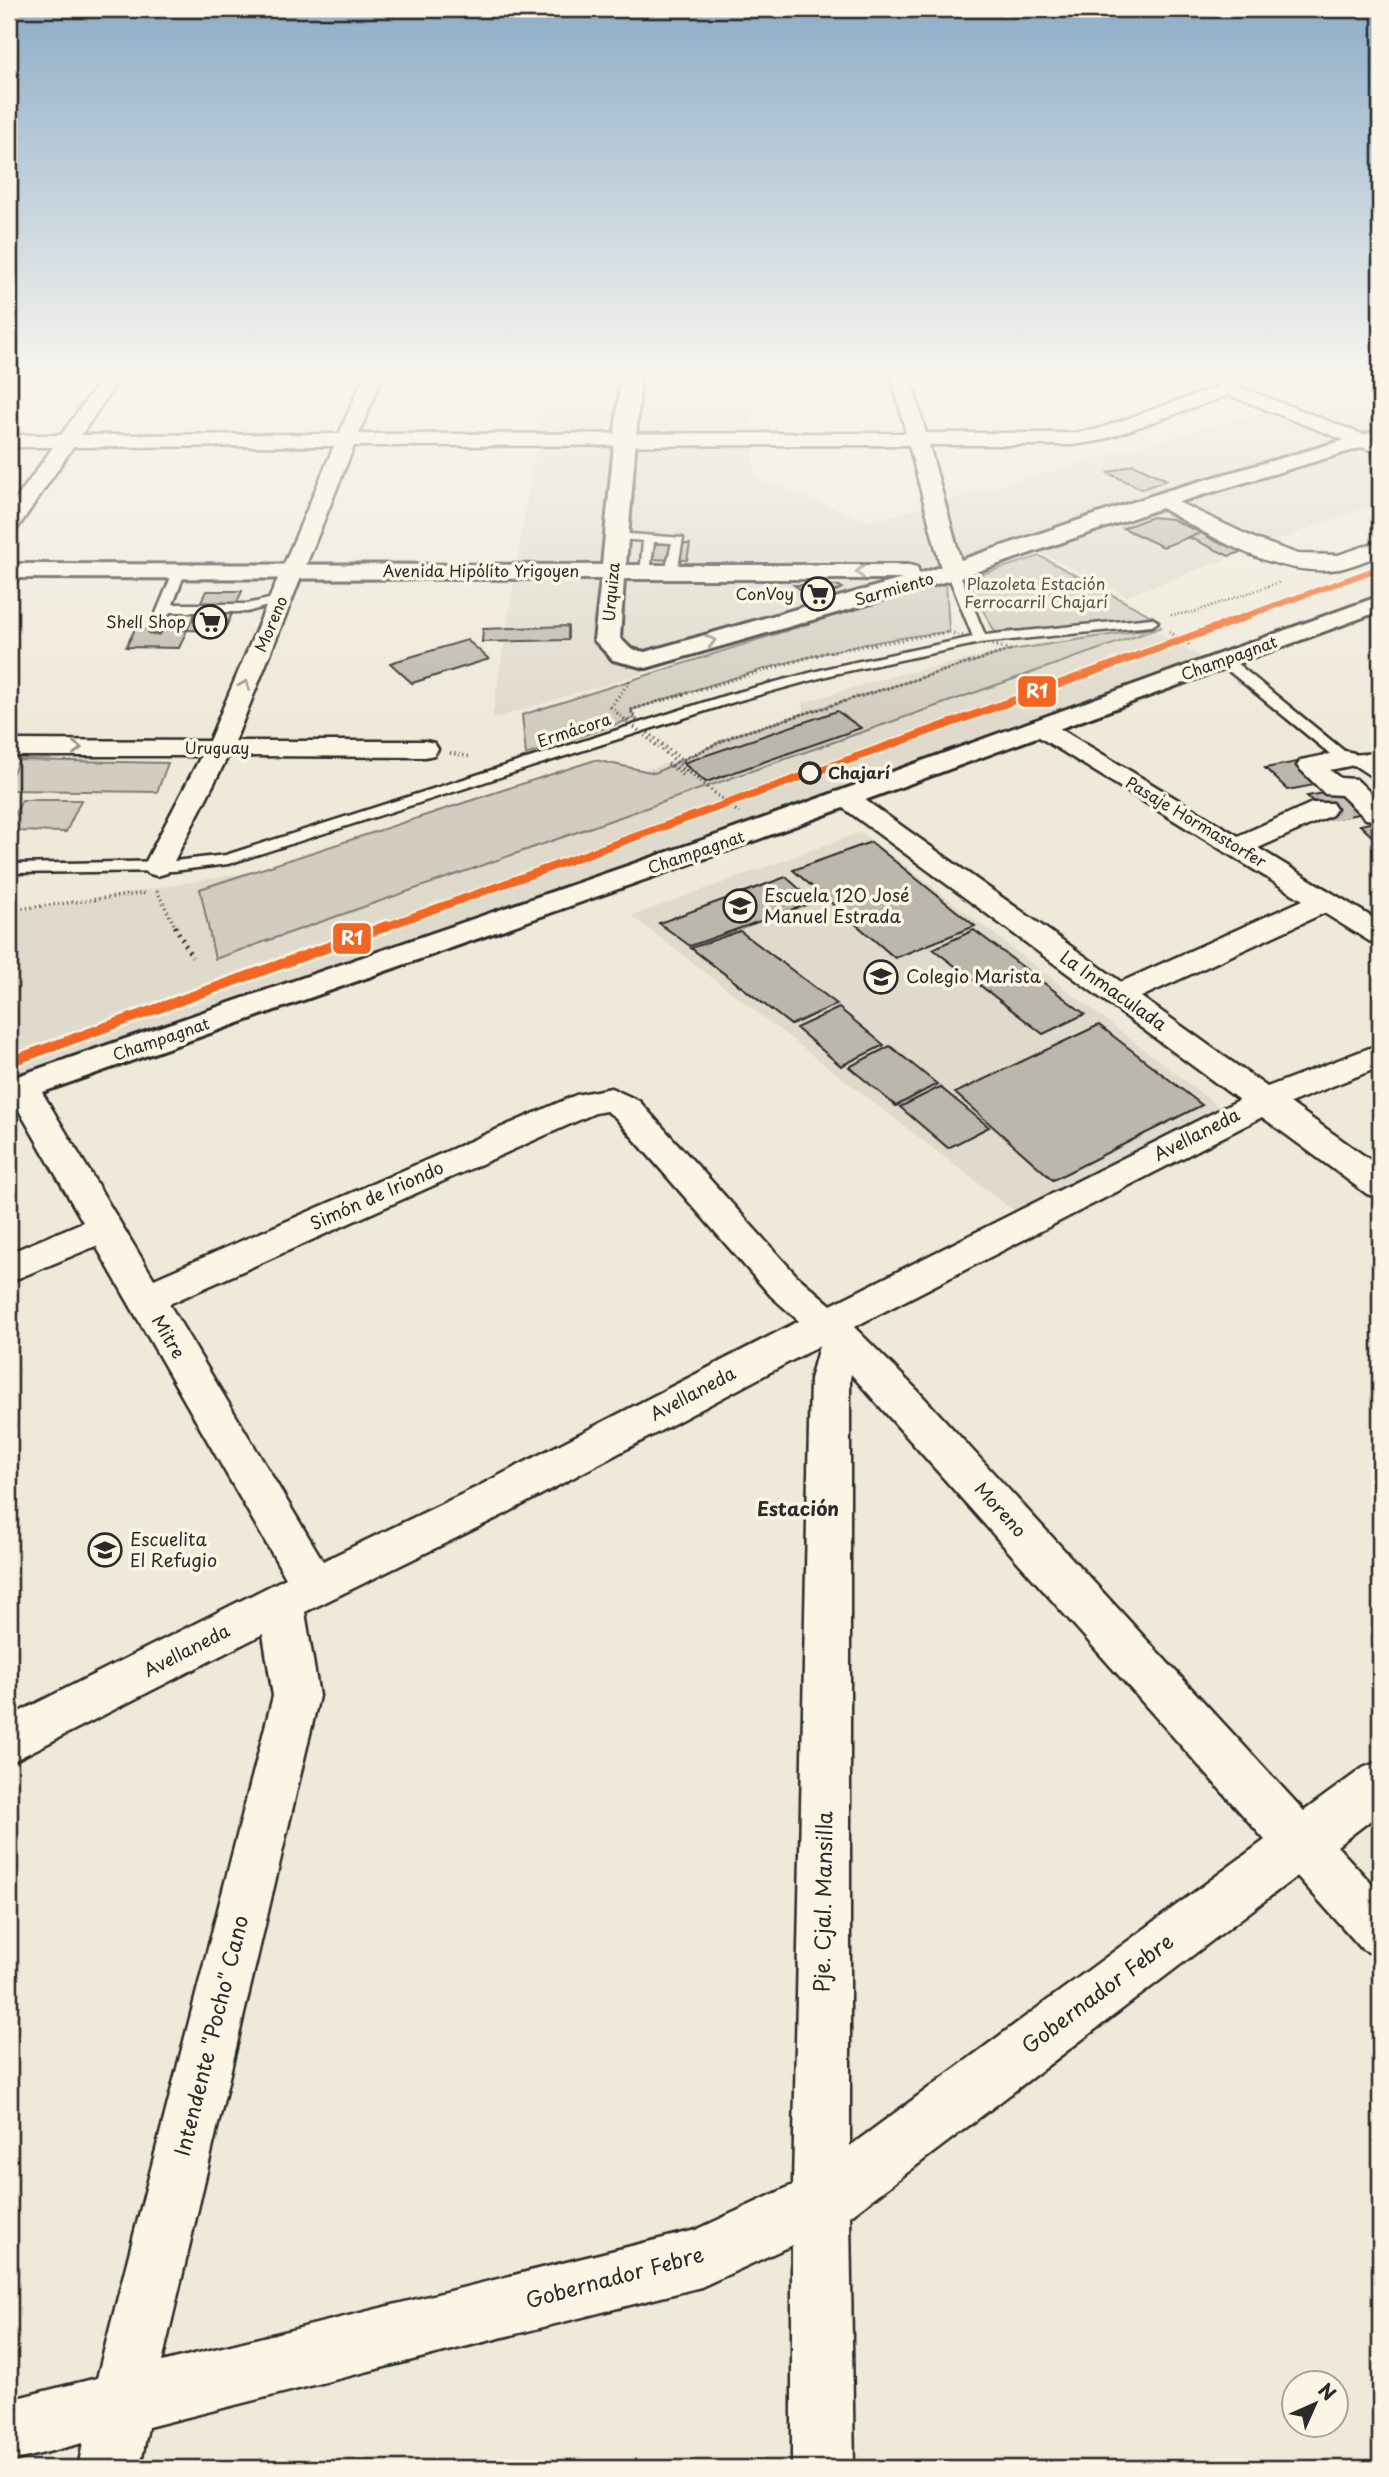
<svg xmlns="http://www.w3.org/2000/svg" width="1389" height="2477" font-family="'Playpen Sans',sans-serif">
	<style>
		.built { fill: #e0dacc }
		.green { fill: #d2cdc0; stroke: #7e7c76; stroke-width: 2 }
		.building { fill: #bcb7ac; stroke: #2b2b2b; stroke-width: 2 }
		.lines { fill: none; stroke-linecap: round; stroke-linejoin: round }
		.street-tunnel { stroke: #c8c3b7; stroke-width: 26; stroke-dasharray: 26 13; stroke-linecap: butt }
		.lane-casing { stroke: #2b2b2b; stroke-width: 5 }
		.street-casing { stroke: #2b2b2b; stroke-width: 5 }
		.secondary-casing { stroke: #2b2b2b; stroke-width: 6 }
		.path-far2 { stroke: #2b2b2b; stroke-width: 2.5; stroke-dasharray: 1 2.5; stroke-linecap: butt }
		.path-far1 { stroke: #2b2b2b; stroke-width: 3.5; stroke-dasharray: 1 3.5; stroke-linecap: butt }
		.path { stroke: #2b2b2b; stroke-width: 4.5; stroke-dasharray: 2 5; stroke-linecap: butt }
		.lane { fill: #fcf5e5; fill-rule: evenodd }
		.street { fill: #fcf5e5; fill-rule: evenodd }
		.secondary { fill: #fcf5e5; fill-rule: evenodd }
		.path-bridge { stroke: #2b2b2b; stroke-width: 3.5; stroke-dasharray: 1 3.5; stroke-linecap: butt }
		.rail-1-far2-casing { stroke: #fcf5e5; stroke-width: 9 }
		.rail-1-far1-casing { stroke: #fcf5e5; stroke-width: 11 }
		.rail-1-casing { stroke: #fcf5e5; stroke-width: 15 }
		.rail-1-far2 { stroke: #f26522; stroke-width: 6 }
		.rail-1-far1 { stroke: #f26522; stroke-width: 8 }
		.rail-1 { stroke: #f26522; stroke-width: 10 }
		.oneway { stroke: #949088 }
		.stop-dot { fill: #fcf5e5; stroke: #2b2b2b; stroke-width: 3.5 }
		.labels { text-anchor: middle; stroke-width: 7; stroke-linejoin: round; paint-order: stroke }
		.far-street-label { font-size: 16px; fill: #2b2b2b; stroke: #fcf5e5 }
		.far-park-label { font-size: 16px; fill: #555450; stroke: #fcf5e5 }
		.far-poi-label { font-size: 16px; fill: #2b2b2b; stroke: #fcf5e5; text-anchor: end }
		.far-stop-label { font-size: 16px; font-weight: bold; fill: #2b2b2b; stroke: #fcf5e5; text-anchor: start }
		.poi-label { font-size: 18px; fill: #2b2b2b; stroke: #fcf5e5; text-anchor: start }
		.street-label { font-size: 18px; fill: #2b2b2b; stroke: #fcf5e5 }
		.neighbourhood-label { font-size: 19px; font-weight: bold; fill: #2b2b2b; stroke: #fcf5e5 }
		.near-street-label { font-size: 21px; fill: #2b2b2b; stroke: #fcf5e5 }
		.line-badge { stroke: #fcf5e5; stroke-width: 2.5 }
		.badge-label { font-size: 19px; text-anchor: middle; font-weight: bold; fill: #fff }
	</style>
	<rect width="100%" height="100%" fill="#efe9da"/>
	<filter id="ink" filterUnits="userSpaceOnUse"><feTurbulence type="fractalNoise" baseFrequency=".0143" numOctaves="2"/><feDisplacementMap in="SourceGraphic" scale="14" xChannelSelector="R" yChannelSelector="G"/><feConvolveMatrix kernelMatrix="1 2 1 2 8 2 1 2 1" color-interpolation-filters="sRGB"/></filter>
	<g filter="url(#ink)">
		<path class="built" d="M547,374H749L755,478L870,522L1380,379V502L1127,596L1039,552L492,719Z
			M1149,627L1207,661L9,1078V913L261,870L566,768L620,778L806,719L802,703L889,677L1057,639Z
			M861,832L1219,1107L1018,1214L632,916Z"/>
		<path class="green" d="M1040,556L1157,619L995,632L966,579Z
			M946,580L949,632C839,642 736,677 631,710L635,718L526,755L522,715Z
			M1162,627L215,959L200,889L595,760L655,773L735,735L1011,650Z
			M19,760L168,763L157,792L9,790V780Z
			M22,800H81L66,832L9,831V825Z"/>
		<path class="building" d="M1133,464L1167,480L1142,489L1108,473Z
			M1152,517L1172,519L1201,533L1163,547L1123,528Z
			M1201,533L1213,540L1242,552L1229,556L1188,537Z
			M642,544H690L687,560L640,559Z
			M794,585L840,586L842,588L817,601Z
			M206,591H242L232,614H195Z
			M195,614H232L224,631L187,630Z
			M568,626V640L482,642L483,629Z
			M135,629L187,630L179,648L126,647Z
			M467,640L489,659L412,683L390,663Z
			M837,711L861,728L706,782L683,763Z
			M1302,761L1325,783L1288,790L1265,768Z
			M1345,789L1370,812L1332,819L1307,796Z
			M1380,821V844L1360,825Z
			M871,842L975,926L895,958L793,870Z
			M786,877L814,902L690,946L659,923Z
			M974,930L1085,1014L1043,1034L933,949Z
			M740,931L837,1004L791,1025L691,948Z
			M839,1008L884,1045L841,1066L796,1028Z
			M1099,1025L1202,1105L1053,1180L955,1093Z
			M890,1046L937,1084L896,1106L849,1067Z
			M940,1087L989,1127L948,1148L900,1107Z"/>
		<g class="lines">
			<path class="street-tunnel" d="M1322,809L1359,801"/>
			<defs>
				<path id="lane" d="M616,533L683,538L677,572L671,576L665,572L672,543L654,542L650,572L640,575L643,541L612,538L610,536Z
					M180,566L186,570L173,604H247L282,596L288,600L247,612H170L159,633H151L149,630L174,570Z
					M953,568L959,572L985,635L1152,618L1158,622L1152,626L980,643L834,674L737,701L228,864L174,871L9,873V864L174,861L226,855L727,695L832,667L973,637L947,572Z
					M1219,657H1229L1349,755L1380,753V761L1370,763L1380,771V782L1354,765L1340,762L1219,663Z"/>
				<path id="street" d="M105,374H123L81,435L339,434L365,374H383L359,434L906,433L891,374H909L926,433H1072L1095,430L1217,387L1208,374H1226L1235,385L1380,441V454L1229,395L1099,441L1072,445H929L964,572L953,579L942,572L909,445L354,446L235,741H425L434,743L438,749L434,755L425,757L228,756L171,867L167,873L157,876L147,873L143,867L201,756H9V740L209,741L334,446L73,447L17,529L9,530V509L53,447H9V435H61Z
					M1161,494L1256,539L1298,554L1338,555L1380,541V555C1367,560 1353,566 1339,569C1275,579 1207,533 1154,504L1150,500L1154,496Z
					M1040,719L1049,722L1238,836L1312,803H1332L1336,809L1332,815L1258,848L1380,922V944L1369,941L1324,913L1141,997L1267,1087L1380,1044V1067L1290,1103L1380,1167V1198L1367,1194L1262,1117L854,1327L917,1390L1304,1811L1363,1768L1380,1761V1813L1337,1846L1380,1893V1957L1362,1949L1297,1876L850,2216L854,2468H792V2245L701,2287L148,2427L140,2468H78L83,2443L9,2462V2400L97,2378L273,1696L263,1634L9,1763V1717L286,1578L96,1246L9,1282V1253L83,1222L9,1093V1081L22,1076L34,1079L154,1279L576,1095L611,1088L639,1101L797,1276L831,1305L1239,1100L830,798L834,792H854L1121,982L1303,900L1031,732L1027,727L1031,722ZM606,1111L615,1117L771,1296L799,1321L473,1489L323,1561L169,1304L595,1113ZM819,1346L810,1379L793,2185L696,2230L162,2362L319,1696L305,1612L503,1515ZM851,1374L1265,1840L850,2146V1379Z
					M1345,751L1354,753L1358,759L1354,765L1330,770L1340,778L1356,779L1380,802V821L1366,819L1341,795L1325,794L1297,766L1301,760Z"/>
				<path id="secondary" d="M621,374H641L626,565H909L917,567L919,574L1166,491L1380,430V442L1182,501L961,577L646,668L613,660L594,640L601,579L9,578V564L602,565ZM624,579H902L645,652L631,649L620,638Z
					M1380,596V611L737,847L9,1104V1079L717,835Z"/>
			</defs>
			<use href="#lane" class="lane-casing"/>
			<use href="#street" class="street-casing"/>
			<use href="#secondary" class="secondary-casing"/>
			<path class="path-far2" d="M1171,615L1194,612L1280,582"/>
			<path class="path-far1" d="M949,632L1011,650L735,735L682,760L641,727L630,710L827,652Z
				M1169,632L1192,646
				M610,707L631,680
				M450,753L472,757
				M682,775L668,764L690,773
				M157,891L176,928
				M9,910L147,893"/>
			<path class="path" d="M175,926L192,957"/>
			<use href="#lane" class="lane"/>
			<use href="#street" class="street"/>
			<use href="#secondary" class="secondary"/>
			<path class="path-bridge" d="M610,707L739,813"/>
			<defs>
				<path id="rail-1-far2" d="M1243,617L1380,568"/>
				<path id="rail-1-far1" d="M382,928L1248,616"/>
				<path id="rail-1" d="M9,1062L387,926"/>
			</defs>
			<use href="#rail-1-far2" class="rail-1-far2-casing"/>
			<use href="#rail-1-far1" class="rail-1-far1-casing"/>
			<use href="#rail-1" class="rail-1-casing"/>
			<use href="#rail-1-far2" class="rail-1-far2"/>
			<use href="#rail-1-far1" class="rail-1-far1"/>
			<use href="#rail-1" class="rail-1"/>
		</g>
		<defs><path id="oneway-chevron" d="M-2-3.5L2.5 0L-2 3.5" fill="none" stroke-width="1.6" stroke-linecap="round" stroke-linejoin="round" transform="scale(1.75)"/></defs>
		<g class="oneway">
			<use href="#oneway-chevron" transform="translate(860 572) rotate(-180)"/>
			<use href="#oneway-chevron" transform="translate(711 641) rotate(-16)"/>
			<use href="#oneway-chevron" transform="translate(245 685) rotate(-67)"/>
			<use href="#oneway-chevron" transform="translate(77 748)"/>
		</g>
	</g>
	<linearGradient id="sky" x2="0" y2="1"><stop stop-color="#8dadc8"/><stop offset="0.52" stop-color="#f8f5ee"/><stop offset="1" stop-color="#f8f5ee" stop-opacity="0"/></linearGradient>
	<rect width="1389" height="721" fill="url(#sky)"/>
	<defs>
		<symbol id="supermarket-ring" viewBox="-11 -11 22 22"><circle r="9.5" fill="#fcf5e5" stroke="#2b2b2b" stroke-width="1.5"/><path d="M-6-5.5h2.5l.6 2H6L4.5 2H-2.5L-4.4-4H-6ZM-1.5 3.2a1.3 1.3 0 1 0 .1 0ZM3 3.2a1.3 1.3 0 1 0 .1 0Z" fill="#2b2b2b"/></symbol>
		<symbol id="school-ring" viewBox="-11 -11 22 22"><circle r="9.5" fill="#fcf5e5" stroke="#2b2b2b" stroke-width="1.5"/><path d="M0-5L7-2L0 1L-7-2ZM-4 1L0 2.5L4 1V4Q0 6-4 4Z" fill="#2b2b2b"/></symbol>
	</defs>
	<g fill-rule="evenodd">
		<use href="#supermarket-ring" x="799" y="575" width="38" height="38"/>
		<use href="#supermarket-ring" x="191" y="603" width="38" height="38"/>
		<use href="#school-ring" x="721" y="887" width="38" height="38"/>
		<use href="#school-ring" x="862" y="958" width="38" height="38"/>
		<use href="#school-ring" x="86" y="1531" width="38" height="38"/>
	</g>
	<circle class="stop-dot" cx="810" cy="773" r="10"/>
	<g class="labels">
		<g class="far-street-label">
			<text x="481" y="577">Avenida Hipólito Yrigoyen</text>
			<text transform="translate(894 589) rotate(-16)" y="6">Sarmiento</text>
			<text transform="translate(611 592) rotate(-85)" y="6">Urquiza</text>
			<text transform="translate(271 624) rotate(-67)" y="6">Moreno</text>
			<text transform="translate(1229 658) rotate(-20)" y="6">Champagnat</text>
			<text transform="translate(574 730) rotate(-18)" y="6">Ermácora</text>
			<text x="217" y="754">Uruguay</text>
			<text transform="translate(1196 822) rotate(31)" y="6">Pasaje Hormastorfer</text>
			<text transform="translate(696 852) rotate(-19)" y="6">Champagnat</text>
			<text transform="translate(161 1039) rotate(-19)" y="6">Champagnat</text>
		</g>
		<g class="far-park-label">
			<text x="1036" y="590">Plazoleta Estación<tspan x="1036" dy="18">Ferrocarril Chajarí</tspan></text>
		</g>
		<g class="far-poi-label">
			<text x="794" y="600">ConVoy</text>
			<text x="186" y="628">Shell Shop</text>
		</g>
		<g class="far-stop-label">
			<text x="828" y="779">Chajarí</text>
		</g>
		<g class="poi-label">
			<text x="764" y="902">Escuela 120 José<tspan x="764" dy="21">Manuel Estrada</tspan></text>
			<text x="906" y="983">Colegio Marista</text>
			<text x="130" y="1546">Escuelita<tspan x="130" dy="21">El Refugio</tspan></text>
		</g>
		<g class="street-label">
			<text transform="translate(1113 991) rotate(35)" y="6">La Inmaculada</text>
			<text transform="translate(1197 1135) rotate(-27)" y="6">Avellaneda</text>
			<text transform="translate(377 1196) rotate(-24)" y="6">Simón de Iriondo</text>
			<text transform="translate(168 1337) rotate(60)" y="6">Mitre</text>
			<text transform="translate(693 1394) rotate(-28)" y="6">Avellaneda</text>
			<text transform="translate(1000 1510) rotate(48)" y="6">Moreno</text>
			<text transform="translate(187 1651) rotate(-27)" y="6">Avellaneda</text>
		</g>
		<g class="neighbourhood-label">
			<text x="798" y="1516">Estación</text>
		</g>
		<g class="near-street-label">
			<text transform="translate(824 1902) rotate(-89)" y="7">Pje. Cjal. Mansilla</text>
			<text transform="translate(1098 1994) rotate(-37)" y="7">Gobernador Febre</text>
			<text transform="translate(212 2036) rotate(-76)" y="7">Intendente "Pocho" Cano</text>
			<text transform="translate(615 2278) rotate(-15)" y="7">Gobernador Febre</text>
		</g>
	</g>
	<g class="line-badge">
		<rect x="1017" y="675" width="40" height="33" rx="7" fill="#f26522"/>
		<rect x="332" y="922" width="40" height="33" rx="7" fill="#f26522"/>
	</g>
	<g class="badge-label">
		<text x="1037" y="698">R1</text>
		<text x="352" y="945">R1</text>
	</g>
	<rect width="1389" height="2477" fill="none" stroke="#fcf5e5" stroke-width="35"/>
	<rect x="18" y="18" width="1354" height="2442" fill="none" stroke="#2b2b2b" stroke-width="2.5" filter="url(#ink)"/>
	<g transform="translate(1315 2404) rotate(45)"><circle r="33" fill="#fcf5e5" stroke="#a8a49b" stroke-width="2"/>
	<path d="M0-5L12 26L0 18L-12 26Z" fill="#2b2b2b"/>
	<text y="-10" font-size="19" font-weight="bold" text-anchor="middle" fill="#2b2b2b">N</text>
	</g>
</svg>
